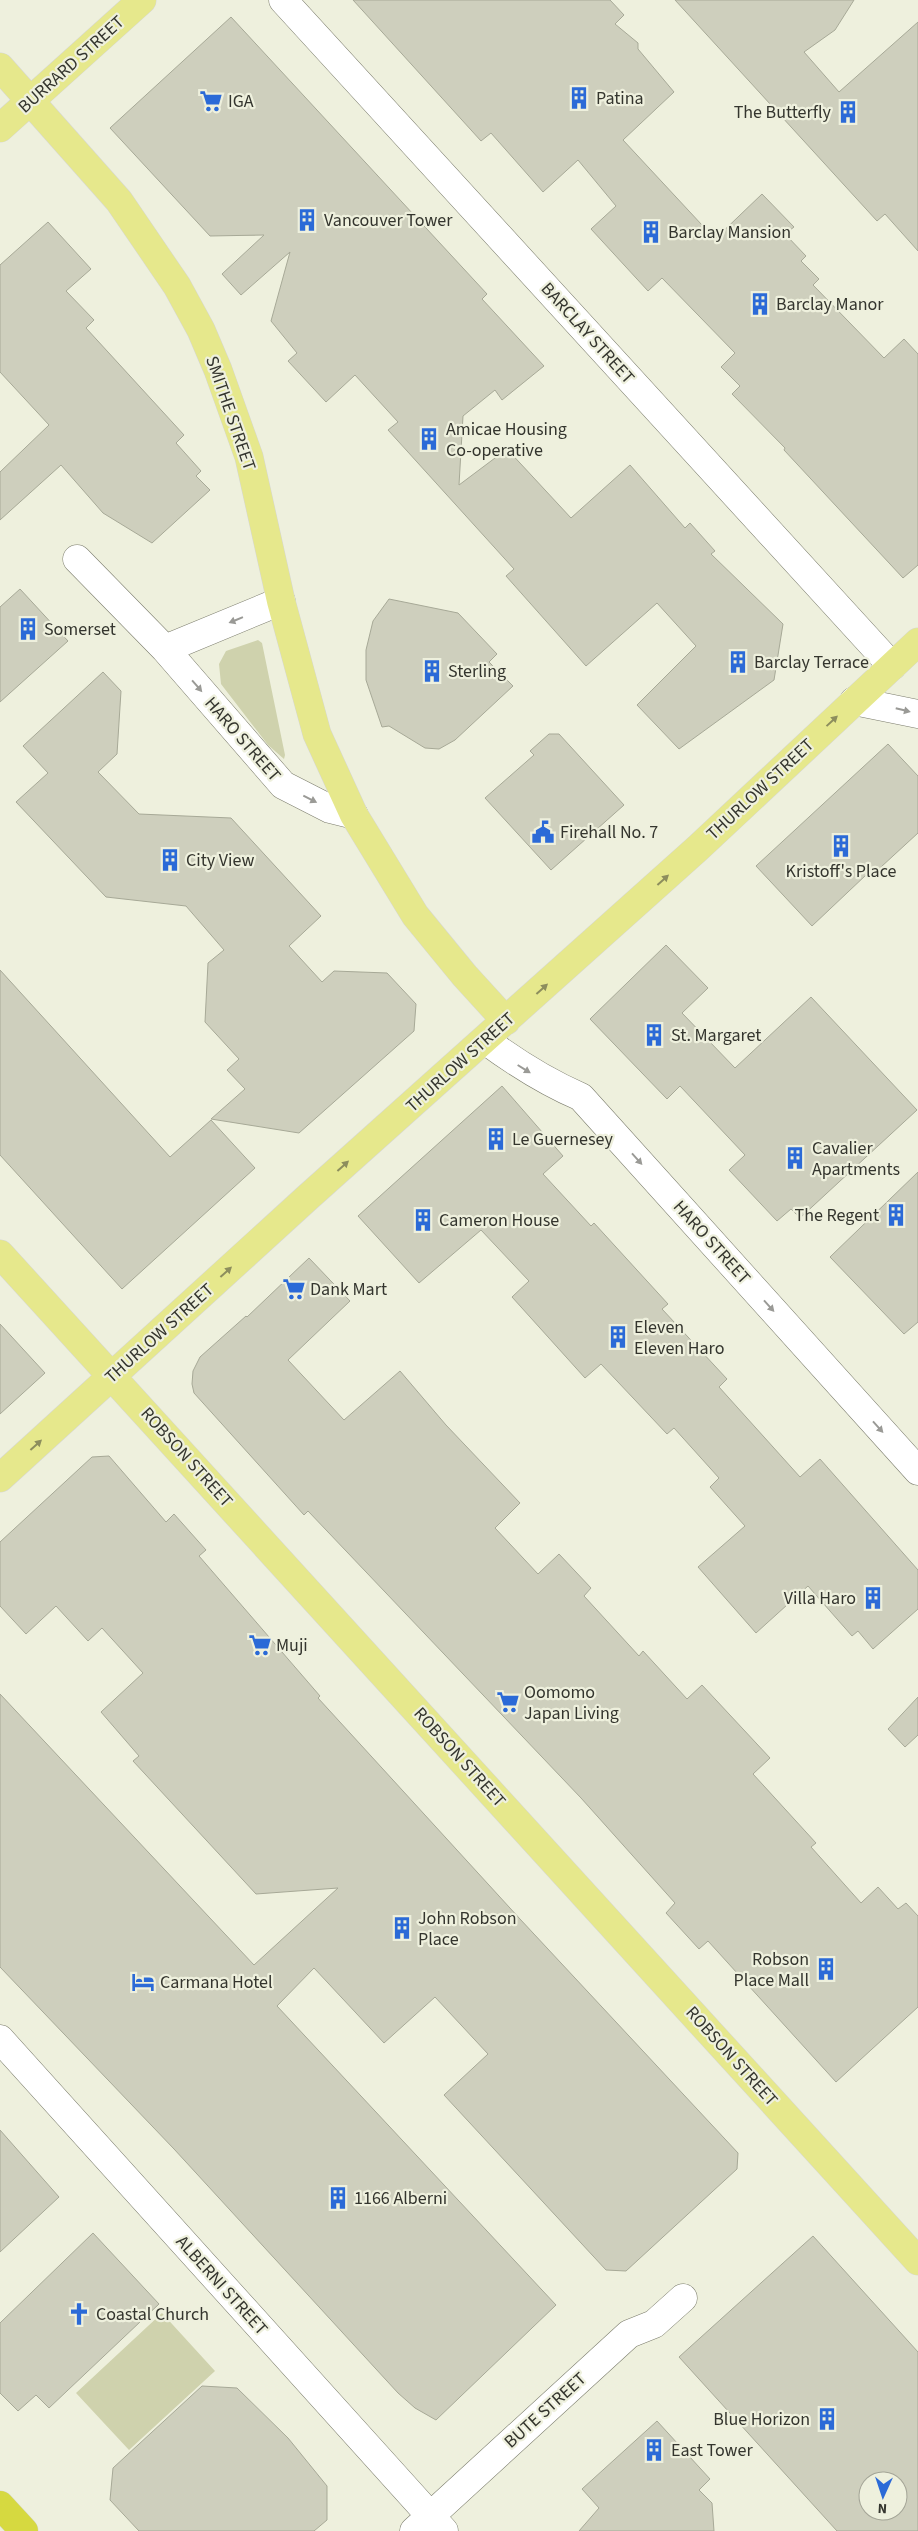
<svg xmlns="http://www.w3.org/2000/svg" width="918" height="2531" font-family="'Source Sans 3',sans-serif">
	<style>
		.green { fill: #cfd2ad }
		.building { fill: #cecfbd; stroke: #a7a997; fill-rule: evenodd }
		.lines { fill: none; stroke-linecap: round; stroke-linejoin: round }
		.minor-casing { stroke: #7b7c6c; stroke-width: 29 }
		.major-casing { stroke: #d6d7d5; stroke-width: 29 }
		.highway-casing { stroke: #d6d7d5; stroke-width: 29 }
		.minor { stroke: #fff; stroke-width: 28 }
		.major { stroke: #e6e88c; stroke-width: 28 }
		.highway { stroke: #d6d940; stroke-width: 28 }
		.oneway { fill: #9a9a96 }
		.oneway2 { fill: #8d8e5d }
		.labels { text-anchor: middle; stroke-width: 4.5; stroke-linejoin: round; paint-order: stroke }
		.street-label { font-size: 18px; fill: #34352e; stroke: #eef0dd }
		.poi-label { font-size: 18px; fill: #34352e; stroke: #eef0dd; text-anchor: start }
	</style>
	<rect width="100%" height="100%" fill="#eef0dd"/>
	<path class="green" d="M258,640L262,643L285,755L284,759L268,745L221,684L219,664L226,651Z
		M162,2313L215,2371L129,2450L76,2393Z"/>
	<path class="building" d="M353,0H610L624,15L615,24L638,43V49L674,92L623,140L715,239L762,194L794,227L785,234L806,256L801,261L819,279L813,285L884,358L904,339L918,354V565L903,578L784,450L785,448L732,394L740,386L721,367L735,353L662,278L648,291L591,229L616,206L578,160L543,192L491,133L481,141Z
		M675,0H854L835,30L804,52L839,92L918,22V251L885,214L877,221Z
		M231,17L487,294L482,299L544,366L502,400L495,390L463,416L459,485L507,449L571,518L630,465L685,528L690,523L715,551L711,554L783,624L774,680L679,749L637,705L696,646L657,603L586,666L506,576L514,569L388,430L398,422L355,375L326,402L288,361L297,353L271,321L290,252L241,295L222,274L264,235L210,236L110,128Z
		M48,222L91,269L66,291L94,320L86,328L184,435L176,443L201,471L196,476L210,490L152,543L103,513L61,465L0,520V472L49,425L0,372V265Z
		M20,589L68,641L0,702V607Z
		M389,599L458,613L497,654L489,662L513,686L455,740L439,749L425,748L389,726L382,727L366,680V650L373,621Z
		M103,672L121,691L117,754L98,772L139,814L231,818L321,916L289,946L322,982L334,971L387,973L416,1004L414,1031L299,1133L211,1119L245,1089L227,1070L239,1059L205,1022L208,963L224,950L186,906L106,897L16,802L48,773L23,746Z
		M549,734H559L624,805L551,870L485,798L534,755L530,751Z
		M888,744L918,776V833L869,878L866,875L812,926L756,866Z
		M666,945L708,988L682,1013L735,1068L811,997L917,1110L800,1218L791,1209L777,1221L729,1170L745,1155L680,1086L667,1099L590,1019Z
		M0,970L170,1157L211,1120L255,1168L122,1289L0,1155Z
		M502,1086L563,1156L543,1174L591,1226L594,1223L668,1304L662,1309L727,1379L719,1387L800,1477L820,1459L918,1570V1609L873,1649L858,1631L852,1636L808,1586L756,1633L698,1567L745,1526L710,1487L719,1478L674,1428L667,1434L601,1364L585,1378L512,1297L529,1281L481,1230L419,1283L358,1216Z
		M918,1172V1322L904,1334L830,1257Z
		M309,1258L350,1301L288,1360L344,1420L400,1371L446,1425L520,1503L495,1528L538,1574L559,1554L591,1588L584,1596L639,1656L643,1651L687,1699L702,1685L770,1758L753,1774L816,1843L811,1847L861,1903L878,1887L898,1909L906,1903L918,1916V2007L836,2082L708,1941L699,1949L666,1913L675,1903L581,1798L308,1511L304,1515L194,1393L192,1384L193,1371L200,1357L246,1316L247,1317Z
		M0,1324L45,1373L0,1414Z
		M109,1456L166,1522L174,1514L206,1550L199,1556L320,1696L318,1698L520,1919L738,2153L737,2169L626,2271L606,2270L444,2095L488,2054L435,1997L384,2043L314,1968L277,2006L556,2305L436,2420L415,2408L398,2393L174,2149L0,1967V1694L254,1965L338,1888L256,1894L133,1761L139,1756L101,1712L143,1673L102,1628L88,1641L56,1606L26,1634L0,1606V1542L92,1457Z
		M918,1697V1735L905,1747L888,1729Z
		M0,2130L59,2197L0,2252Z
		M93,2233L159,2304L49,2408L36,2395L18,2411L0,2393V2323Z
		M813,2236L918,2352V2531H837L679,2357ZM868,2481H898V2511H868Z
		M202,2386L237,2388L288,2438L327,2486V2520L314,2531H139L110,2500L113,2468Z
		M657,2421L710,2479L699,2490L712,2503L714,2531H579L599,2508L582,2489Z"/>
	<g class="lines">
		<defs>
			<path id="minor" d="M283,0L892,666
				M77,559L165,649L283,785L330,809L354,815
				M165,649L281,601
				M854,701L918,714
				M485,1040C516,1063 546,1082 581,1097L918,1471
				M0,2039L444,2531
				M414,2531L629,2334L654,2324L683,2298"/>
			<path id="major" d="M0,67L119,201L177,286L201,330L218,370L249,457L281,601L317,734L354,815L415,915L465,976L506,1021
				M0,128L142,0
				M0,1254L918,2261
				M0,1478L307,1198L698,848L918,642"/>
			<path id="highway" d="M0,2505L24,2531"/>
		</defs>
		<use href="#minor" class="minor-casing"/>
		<use href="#major" class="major-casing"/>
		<use href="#highway" class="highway-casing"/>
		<use href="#minor" class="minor"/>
		<use href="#major" class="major"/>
		<use href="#highway" class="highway"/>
	</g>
	<defs><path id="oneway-solid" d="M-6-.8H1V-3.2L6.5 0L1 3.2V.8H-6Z" transform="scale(1.25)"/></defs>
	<g class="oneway">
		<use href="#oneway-solid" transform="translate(236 620) rotate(158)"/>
		<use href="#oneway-solid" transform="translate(197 686) rotate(49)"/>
		<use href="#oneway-solid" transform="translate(903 710) rotate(14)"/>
		<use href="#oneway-solid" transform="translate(310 799) rotate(27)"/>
		<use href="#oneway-solid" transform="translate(524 1069) rotate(32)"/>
		<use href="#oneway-solid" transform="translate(637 1159) rotate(48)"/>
		<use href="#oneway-solid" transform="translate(769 1306) rotate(48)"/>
		<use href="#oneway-solid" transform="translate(878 1427) rotate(48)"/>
	</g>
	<g class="oneway2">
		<use href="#oneway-solid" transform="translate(832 721) rotate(-43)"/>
		<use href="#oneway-solid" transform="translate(663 880) rotate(-42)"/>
		<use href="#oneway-solid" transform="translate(542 989) rotate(-42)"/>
		<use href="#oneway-solid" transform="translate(343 1166) rotate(-42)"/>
		<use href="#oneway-solid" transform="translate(226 1272) rotate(-42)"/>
		<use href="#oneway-solid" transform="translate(36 1445) rotate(-42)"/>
	</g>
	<defs>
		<symbol id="building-bare" viewBox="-9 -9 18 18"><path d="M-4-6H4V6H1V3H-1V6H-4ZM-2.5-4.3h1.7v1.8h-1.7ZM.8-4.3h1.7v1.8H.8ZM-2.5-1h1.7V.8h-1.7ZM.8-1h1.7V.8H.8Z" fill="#2b6ad7" stroke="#eef0dd" stroke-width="2.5" paint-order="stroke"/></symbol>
		<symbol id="supermarket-bare" viewBox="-9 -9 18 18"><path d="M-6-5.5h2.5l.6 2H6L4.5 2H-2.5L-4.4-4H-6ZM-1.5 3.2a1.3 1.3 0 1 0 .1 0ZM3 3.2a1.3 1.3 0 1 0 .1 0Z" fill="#2b6ad7" stroke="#eef0dd" stroke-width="2.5" paint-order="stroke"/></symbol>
		<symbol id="civic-bare" viewBox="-9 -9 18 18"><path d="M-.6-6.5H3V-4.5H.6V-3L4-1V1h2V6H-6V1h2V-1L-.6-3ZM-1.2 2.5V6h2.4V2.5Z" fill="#2b6ad7" stroke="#eef0dd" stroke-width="2.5" paint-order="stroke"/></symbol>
		<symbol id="hotel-bare" viewBox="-9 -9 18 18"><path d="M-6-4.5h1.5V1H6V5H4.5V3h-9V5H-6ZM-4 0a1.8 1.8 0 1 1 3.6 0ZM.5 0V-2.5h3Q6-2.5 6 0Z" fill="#2b6ad7" stroke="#eef0dd" stroke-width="2.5" paint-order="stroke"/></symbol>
		<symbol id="church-bare" viewBox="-9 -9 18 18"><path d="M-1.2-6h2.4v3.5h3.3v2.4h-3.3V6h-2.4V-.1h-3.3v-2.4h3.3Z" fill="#2b6ad7" stroke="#eef0dd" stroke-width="2.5" paint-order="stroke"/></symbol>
	</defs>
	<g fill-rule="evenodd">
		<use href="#building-bare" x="563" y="82" width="32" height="32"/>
		<use href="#supermarket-bare" x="195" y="85" width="32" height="32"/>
		<use href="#building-bare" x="832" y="96" width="32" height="32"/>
		<use href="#building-bare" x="291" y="204" width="32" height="32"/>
		<use href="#building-bare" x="635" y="216" width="32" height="32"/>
		<use href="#building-bare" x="744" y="288" width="32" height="32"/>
		<use href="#building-bare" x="413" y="423" width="32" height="32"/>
		<use href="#building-bare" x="12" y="613" width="32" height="32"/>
		<use href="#building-bare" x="722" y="646" width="32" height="32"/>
		<use href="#building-bare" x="416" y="655" width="32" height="32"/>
		<use href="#civic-bare" x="527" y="816" width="32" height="32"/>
		<use href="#building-bare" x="825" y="830" width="32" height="32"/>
		<use href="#building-bare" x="154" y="844" width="32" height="32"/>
		<use href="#building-bare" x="638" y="1019" width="32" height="32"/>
		<use href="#building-bare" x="480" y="1123" width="32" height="32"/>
		<use href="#building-bare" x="779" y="1142" width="32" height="32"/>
		<use href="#building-bare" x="880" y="1199" width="32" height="32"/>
		<use href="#building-bare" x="407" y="1204" width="32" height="32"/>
		<use href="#supermarket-bare" x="278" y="1273" width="32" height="32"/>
		<use href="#building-bare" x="602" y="1321" width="32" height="32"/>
		<use href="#building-bare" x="857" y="1582" width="32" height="32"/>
		<use href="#supermarket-bare" x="244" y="1629" width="32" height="32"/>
		<use href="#supermarket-bare" x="492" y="1686" width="32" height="32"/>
		<use href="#building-bare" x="386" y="1912" width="32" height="32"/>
		<use href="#building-bare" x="810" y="1953" width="32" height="32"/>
		<use href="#hotel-bare" x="127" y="1966" width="32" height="32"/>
		<use href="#building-bare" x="322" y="2182" width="32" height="32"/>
		<use href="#church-bare" x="63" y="2298" width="32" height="32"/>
		<use href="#building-bare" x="811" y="2403" width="32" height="32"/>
		<use href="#building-bare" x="638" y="2434" width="32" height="32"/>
	</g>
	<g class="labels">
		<g class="street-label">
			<text transform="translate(71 64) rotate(-42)" y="6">BURRARD STREET</text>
			<text transform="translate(588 333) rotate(48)" y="6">BARCLAY STREET</text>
			<text transform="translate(231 413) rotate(71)" y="6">SMITHE STREET</text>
			<text transform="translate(243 739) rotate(49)" y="6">HARO STREET</text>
			<text transform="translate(760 789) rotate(-43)" y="6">THURLOW STREET</text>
			<text transform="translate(460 1062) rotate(-42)" y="6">THURLOW STREET</text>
			<text transform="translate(712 1242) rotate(48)" y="6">HARO STREET</text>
			<text transform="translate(159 1333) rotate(-42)" y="6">THURLOW STREET</text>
			<text transform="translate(187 1457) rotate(48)" y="6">ROBSON STREET</text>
			<text transform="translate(460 1757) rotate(48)" y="6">ROBSON STREET</text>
			<text transform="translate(732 2056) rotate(48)" y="6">ROBSON STREET</text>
			<text transform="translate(222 2285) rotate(48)" y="6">ALBERNI STREET</text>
			<text transform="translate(545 2410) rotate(-42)" y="6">BUTE STREET</text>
		</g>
		<g class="poi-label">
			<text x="596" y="104">Patina</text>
			<text x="228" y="107">IGA</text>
			<text x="831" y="118" text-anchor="end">The Butterfly</text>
			<text x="324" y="226">Vancouver Tower</text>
			<text x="668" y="238">Barclay Mansion</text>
			<text x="776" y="310">Barclay Manor</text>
			<text x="446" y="435">Amicae Housing<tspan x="446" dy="21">Co-operative</tspan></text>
			<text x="44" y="635">Somerset</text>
			<text x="754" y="668">Barclay Terrace</text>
			<text x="448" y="677">Sterling</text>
			<text x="560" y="838">Firehall No. 7</text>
			<text x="186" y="866">City View</text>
			<text x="841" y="877" text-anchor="middle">Kristoff's Place</text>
			<text x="671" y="1041">St. Margaret</text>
			<text x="512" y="1145">Le Guernesey</text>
			<text x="812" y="1154">Cavalier<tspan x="812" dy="21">Apartments</tspan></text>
			<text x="879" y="1221" text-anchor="end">The Regent</text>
			<text x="439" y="1226">Cameron House</text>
			<text x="310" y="1295">Dank Mart</text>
			<text x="634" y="1333">Eleven<tspan x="634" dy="21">Eleven Haro</tspan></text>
			<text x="856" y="1604" text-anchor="end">Villa Haro</text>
			<text x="276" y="1651">Muji</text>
			<text x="524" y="1698">Oomomo<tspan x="524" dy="21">Japan Living</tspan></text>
			<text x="418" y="1924">John Robson<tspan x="418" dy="21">Place</tspan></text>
			<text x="809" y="1965" text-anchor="end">Robson<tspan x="809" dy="21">Place Mall</tspan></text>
			<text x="160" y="1988">Carmana Hotel</text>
			<text x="354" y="2204">1166 Alberni</text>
			<text x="96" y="2320">Coastal Church</text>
			<text x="810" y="2425" text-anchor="end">Blue Horizon</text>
			<text x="671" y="2456">East Tower</text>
		</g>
	</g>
	<g transform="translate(883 2496) rotate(183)"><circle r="24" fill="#eef0dd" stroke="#a4a597"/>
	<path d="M0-4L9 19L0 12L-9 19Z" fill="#2b6ad7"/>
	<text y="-8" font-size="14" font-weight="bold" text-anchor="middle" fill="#34352e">N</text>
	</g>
</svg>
